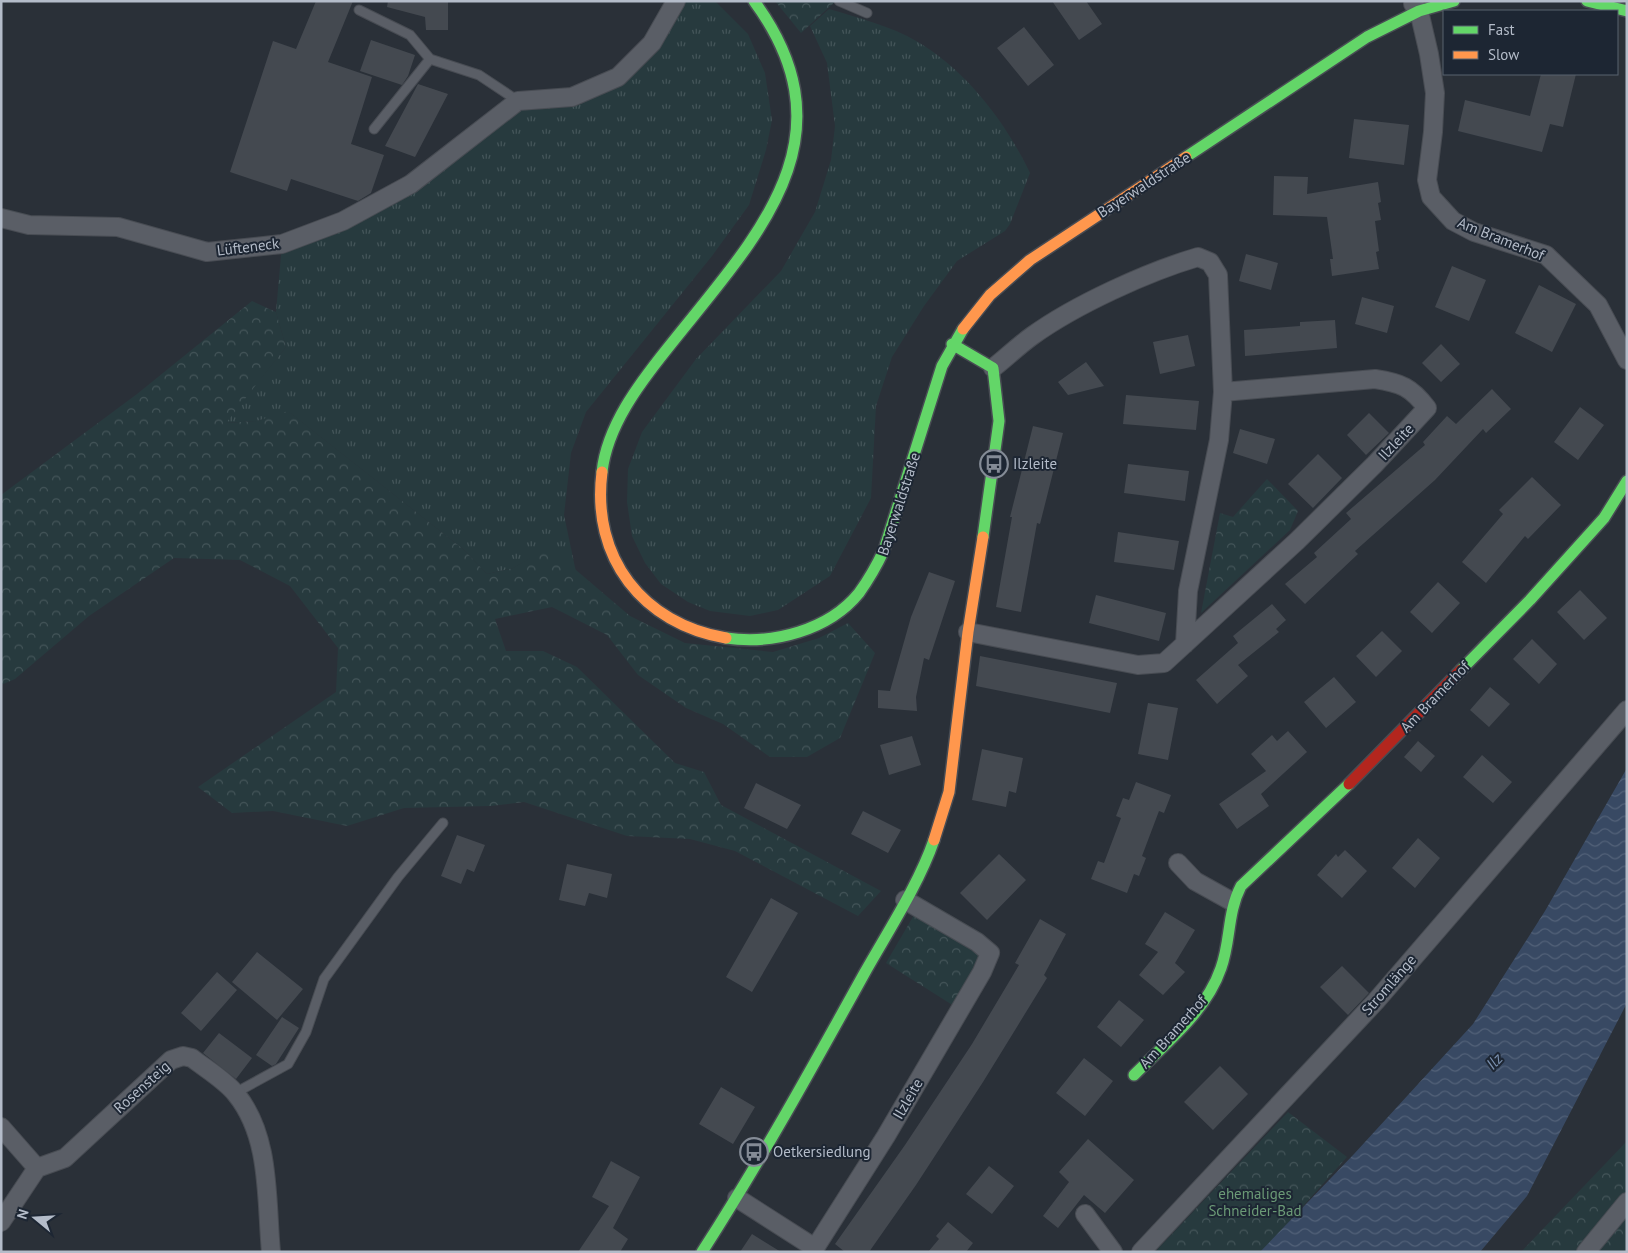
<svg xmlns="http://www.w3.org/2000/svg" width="1628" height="1253" font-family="'PT Sans',sans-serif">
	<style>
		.grass { fill: url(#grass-tufts) }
		.forest { fill: url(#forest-crowns) }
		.water { fill: url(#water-waves) }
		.building { fill: #444950 }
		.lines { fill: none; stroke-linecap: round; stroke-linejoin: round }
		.lane-casing { stroke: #484c53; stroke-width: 11 }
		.street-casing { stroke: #484c53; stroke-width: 20 }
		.fast-casing { stroke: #484c53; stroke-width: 14 }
		.slow-casing { stroke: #484c53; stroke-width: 14 }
		.jam-casing { stroke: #484c53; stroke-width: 14 }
		.lane { stroke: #5a5e66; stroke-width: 9 }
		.street { stroke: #5a5e66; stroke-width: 18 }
		.fast { stroke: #63d668; stroke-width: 11 }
		.slow { stroke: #ff974d; stroke-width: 11 }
		.jam { stroke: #b3261e; stroke-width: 11 }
		.labels { text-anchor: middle; stroke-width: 4; stroke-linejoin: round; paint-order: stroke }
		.street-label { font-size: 15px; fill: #b4bcc9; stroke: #1d2633 }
		.poi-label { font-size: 15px; fill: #b4bcc9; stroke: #1d2633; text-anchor: start }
		.park-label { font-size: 15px; fill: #6b9a76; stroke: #1d2633 }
		.water-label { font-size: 16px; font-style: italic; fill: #7c92b1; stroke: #1d2633 }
	</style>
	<defs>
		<pattern id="grass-tufts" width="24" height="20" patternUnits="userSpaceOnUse" patternTransform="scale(1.25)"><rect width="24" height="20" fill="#273a3e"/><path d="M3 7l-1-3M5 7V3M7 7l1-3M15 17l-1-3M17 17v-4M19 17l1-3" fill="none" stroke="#445559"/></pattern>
		<pattern id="forest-crowns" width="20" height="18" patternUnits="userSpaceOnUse" patternTransform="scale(1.25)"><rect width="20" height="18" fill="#273a3e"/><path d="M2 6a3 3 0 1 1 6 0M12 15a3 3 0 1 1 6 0" fill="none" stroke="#445559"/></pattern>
		<pattern id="water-waves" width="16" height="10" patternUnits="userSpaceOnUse" patternTransform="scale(1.25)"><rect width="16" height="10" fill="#384963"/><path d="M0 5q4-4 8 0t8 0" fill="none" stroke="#526178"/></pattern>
	</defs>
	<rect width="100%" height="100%" fill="#2a3038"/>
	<path class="grass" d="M686,1H715L748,34L765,73L772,120L766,150L749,205L712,256L586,412L571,453L564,515L576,572L549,548L513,568L487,574L463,549L289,412L257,421L225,423L286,347L276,312L282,244L343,221L518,101L618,77Z
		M829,9C859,18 891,26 918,42C966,70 1007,124 1030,173L1010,224L1005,231L957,261L924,306L892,357L876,406L871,498L830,576L778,610L750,616L710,611L688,602L661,584L645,563L632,536L627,502L628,469L642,432L696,359L781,271L815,212L831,160L835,126L827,63L810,26Z"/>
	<path class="forest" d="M775,1H836L801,33Z
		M252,301L276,312L286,347L226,423L257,421L288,411L463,549L487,574L513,568L549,547L630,616L685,643L773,652L819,638L848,623L875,653L840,738L807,757H770L723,724L686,708L638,675L607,635L552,607L495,619L506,651H543L577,667L675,763L704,772L721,805L881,891L858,916L735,851L690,839L627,836L524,802L491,806L404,808L347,826L273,811L232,813L198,787L336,692L338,648L290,586L240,560L174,558L89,616L15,679L1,685V495L137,394Z
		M1267,479L1298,511L1290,530L1201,613L1220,513L1233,517Z
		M914,915L984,958L954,1006L886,963Z
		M1288,1112L1347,1157L1262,1252H1155Z
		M1627,1141V1252H1521Z"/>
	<path class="water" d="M1627,768V1003L1527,1196L1480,1252H1260L1354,1154L1473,1024L1545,911Z"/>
	<path class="building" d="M316,1H353L328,62L372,77L351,144L384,155L371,193L358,201L291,179L287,191L230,172L273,41L296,49Z
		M388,1H448V30H426L425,17L387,7Z
		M1052,1H1086L1102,24L1079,40Z
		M1024,27L1054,65L1028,86L997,48Z
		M371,40L415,55L408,76L402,85L360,71Z
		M1541,74H1576L1563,127L1550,124L1542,152L1458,131L1465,100L1530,116Z
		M418,84L448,94L415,157L385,146Z
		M1354,119L1409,125L1404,165L1349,158Z
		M1274,176L1308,177L1307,194L1378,182L1381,202L1378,203L1381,220L1375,221L1379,251L1376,252L1379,269L1332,276L1330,259H1333L1327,217L1273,215Z
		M1246,254L1278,263L1271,290L1239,281Z
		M1452,266L1486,280L1469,321L1435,307Z
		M1539,285L1576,304L1552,352L1515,333Z
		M1362,297L1394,306L1387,333L1355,324Z
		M1335,320L1337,348L1245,356L1244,330L1300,326V322Z
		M1188,335L1195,366L1160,374L1153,342Z
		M1441,344L1460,364L1441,382L1422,363Z
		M1086,362L1104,386L1068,395L1058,382Z
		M1492,389L1511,409L1486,433L1483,429L1435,480L1355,551L1358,554L1305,604L1285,584L1317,557L1314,553L1351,519L1346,513L1425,445L1423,442L1447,416L1456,424Z
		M1126,395L1199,401L1196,430L1123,424Z
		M1580,407L1604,425L1578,460L1554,442Z
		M1369,413L1389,433L1366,455L1347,435Z
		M1033,426L1063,433L1040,524L1037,523L1021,612L996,607L1012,517H1010Z
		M1240,429L1275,439L1267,464L1233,453Z
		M1318,454L1342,478L1313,508L1288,484Z
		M1128,464L1189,471L1185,501L1124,493Z
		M1532,477L1561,505L1528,539L1525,536L1486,583L1462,562L1503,514L1499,510Z
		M1118,532L1179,541L1174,570L1114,562Z
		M929,572L955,581L929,660L924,658L916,697L917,711L878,708V690L890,691L911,617Z
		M1438,582L1460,603L1432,633L1410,612Z
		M1580,590L1607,618L1584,640L1557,612Z
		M1096,595L1166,613L1159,641L1089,623Z
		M1272,604L1286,620L1276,629L1279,632L1238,665L1248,676L1217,704L1196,680L1238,643L1233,636Z
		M1382,631L1402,651L1376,677L1356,656Z
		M1532,639L1557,664L1539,684L1513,659Z
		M980,656L1117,683L1110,713L976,686Z
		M1334,677L1356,702L1326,728L1304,702Z
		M1490,687L1510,704L1489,727L1470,710Z
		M1148,703L1178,708L1168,760L1138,754Z
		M1288,731L1307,752L1261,794L1269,806L1237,829L1219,804L1266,771L1251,754L1272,735L1277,741Z
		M912,736L921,765L889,775L880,745Z
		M1418,741L1435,756L1421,772L1404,757Z
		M982,749L1023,758L1016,793L1009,791L1006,807L972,800Z
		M1482,755L1512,782L1493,803L1463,777Z
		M1136,782L1171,795L1164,813L1159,811L1142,856L1146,858L1139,876L1134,874L1127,893L1091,879L1098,861L1104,863L1121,818L1116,816L1123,798L1129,800Z
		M756,783L801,805L787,829L744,808Z
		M863,811L901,830L888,853L851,834Z
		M457,835L485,845L474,872L467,869L461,884L441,876Z
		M1418,838L1440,858L1415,888L1392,868Z
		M1345,850L1367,871L1342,898L1317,875L1336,854L1338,857Z
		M999,854L1026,880L987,920L960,893Z
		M567,864L612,874L607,898L589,893L585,906L559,900Z
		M771,898L798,913L752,992L726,977Z
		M1165,912L1195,930L1175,963L1185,972L1163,995L1139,975L1158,952L1145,944Z
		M1040,919L1066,934L1044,975L1047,978L983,1082L916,1185L869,1252H845L835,1244L905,1145L972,1044L1019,965L1015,963Z
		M257,952L303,989L277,1020L232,982Z
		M1342,966L1369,993L1348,1015L1320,987Z
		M217,972L237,990L201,1031L181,1013Z
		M1119,1000L1144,1020L1121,1047L1097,1027Z
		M282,1017L299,1028L276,1064L272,1066L256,1055Z
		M219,1033L252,1058L236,1079L203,1053Z
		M1084,1058L1113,1081L1085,1116L1056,1093Z
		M1220,1066L1248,1094L1213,1130L1184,1102Z
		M721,1087L755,1107L733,1144L699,1124Z
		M1088,1139L1134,1180L1105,1213L1084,1195L1058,1228L1043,1216L1069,1182L1059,1172Z
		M611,1161L640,1177L613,1228L628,1239L620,1252H578L609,1206L592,1197Z
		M989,1166L1014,1186L992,1214L966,1194Z
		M948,1222L973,1243L966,1252H928L939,1239L936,1236Z
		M752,1234L781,1252H740Z"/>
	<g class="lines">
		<defs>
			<path id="lane" d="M839,1L867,13
				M359,10L410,35L430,59L479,75L518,101
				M374,129L430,59
				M235,1093L288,1064L306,1032L324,979L398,877L443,823"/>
			<path id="street" d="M1413,4L1419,11L1429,54L1435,93L1433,132L1427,180L1431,197L1453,221L1474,232L1546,255L1598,305L1627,360
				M1,218L29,225L118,227L207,252L282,244L343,221L411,184L518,101L572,97L618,77L652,43L676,1
				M993,368C1006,358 1018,346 1032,336C1075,305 1147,272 1198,257L1210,262L1218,275L1223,392L1219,440L1188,591L1185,644
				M968,632L1138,665L1164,663L1297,541L1375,464L1427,408C1411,387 1401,383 1375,379L1223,392
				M1178,863L1195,881L1231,901
				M1,1127L37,1168
				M37,1168L65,1158L171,1060L183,1056L192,1058C206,1069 225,1080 236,1094C271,1137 266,1199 271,1252
				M737,1198L815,1248L886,1136L982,972L990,953L977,942L905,900
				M1085,1214L1113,1252
				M1,1222L37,1168
				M1141,1252L1376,1001L1627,710
				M1586,1252L1627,1202"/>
			<path id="fast" d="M1587,1L1627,11
				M1186,157L1367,37L1419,11L1454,1
				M952,344L993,368L999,421L983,537
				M602,472C607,426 639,384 667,349C753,240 857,141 754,1
				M726,638C773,645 829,630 859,593C869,579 877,565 884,550L942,366L963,329
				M1461,670L1530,600L1604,518L1627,481
				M1134,1075C1166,1043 1206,1012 1221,968C1231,940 1227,913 1241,886L1349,784
				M702,1252C760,1162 812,1068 864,974C887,933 919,884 934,840"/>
			<path id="slow" d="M963,329L990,295L1030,260L1186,157
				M602,472C591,558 643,624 726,638
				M934,840L949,792L968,632L983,537"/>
			<path id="jam" d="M1349,784L1461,670"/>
		</defs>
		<use href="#lane" class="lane-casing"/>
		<use href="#street" class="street-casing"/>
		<use href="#fast" class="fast-casing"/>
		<use href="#slow" class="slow-casing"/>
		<use href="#jam" class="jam-casing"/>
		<use href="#lane" class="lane"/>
		<use href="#street" class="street"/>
		<use href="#fast" class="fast"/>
		<use href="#slow" class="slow"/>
		<use href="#jam" class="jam"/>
	</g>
	<defs>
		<symbol id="bus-ring" viewBox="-11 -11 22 22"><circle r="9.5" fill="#1d2633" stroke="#848b96" stroke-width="1.5"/><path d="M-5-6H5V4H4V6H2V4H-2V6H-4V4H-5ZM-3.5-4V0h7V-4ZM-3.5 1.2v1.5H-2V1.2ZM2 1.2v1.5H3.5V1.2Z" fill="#848b96"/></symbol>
	</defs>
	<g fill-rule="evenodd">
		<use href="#bus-ring" x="978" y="448" width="32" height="32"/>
		<use href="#bus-ring" x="738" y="1136" width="32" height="32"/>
	</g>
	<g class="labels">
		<g class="street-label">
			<text transform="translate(1144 185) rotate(-33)" y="5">Bayerwaldstraße</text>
			<text transform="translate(1501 239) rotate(22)" y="5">Am Bramerhof</text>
			<text transform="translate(248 247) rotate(-7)" y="5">Lüfteneck</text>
			<text transform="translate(1396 442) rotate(-47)" y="5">Ilzleite</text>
			<text transform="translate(899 504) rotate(-72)" y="5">Bayerwaldstraße</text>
			<text transform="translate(1435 697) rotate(-46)" y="5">Am Bramerhof</text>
			<text transform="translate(1389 985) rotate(-49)" y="5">Stromlänge</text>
			<text transform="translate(1173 1032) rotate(-48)" y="5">Am Bramerhof</text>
			<text transform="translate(142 1087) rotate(-42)" y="5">Rosensteig</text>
			<text transform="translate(908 1099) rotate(-60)" y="5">Ilzleite</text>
		</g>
		<g class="poi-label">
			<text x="1013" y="469">Ilzleite</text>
			<text x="773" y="1157">Oetkersiedlung</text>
		</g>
		<g class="park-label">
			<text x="1255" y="1199">ehemaliges<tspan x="1255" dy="17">Schneider-Bad</tspan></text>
		</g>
		<g class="water-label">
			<text transform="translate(1494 1061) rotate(-47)" y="6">Ilz</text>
		</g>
	</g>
	<rect width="1628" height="1253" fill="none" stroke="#b4bcc9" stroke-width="5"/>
	<rect x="1443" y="10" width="175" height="65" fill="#1d2633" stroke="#59626f"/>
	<rect x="1453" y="26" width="25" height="8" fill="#63d668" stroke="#59626f"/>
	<text x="1488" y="35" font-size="15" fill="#b4bcc9">Fast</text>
	<rect x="1453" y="51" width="25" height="8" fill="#ff974d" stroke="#59626f"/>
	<text x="1488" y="60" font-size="15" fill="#b4bcc9">Slow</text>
	<g transform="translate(35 1218) rotate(288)" stroke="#1d2633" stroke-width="4" paint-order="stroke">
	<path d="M0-4L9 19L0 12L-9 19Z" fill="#b4bcc9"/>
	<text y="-8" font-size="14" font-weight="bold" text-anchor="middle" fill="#b4bcc9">N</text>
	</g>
</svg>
